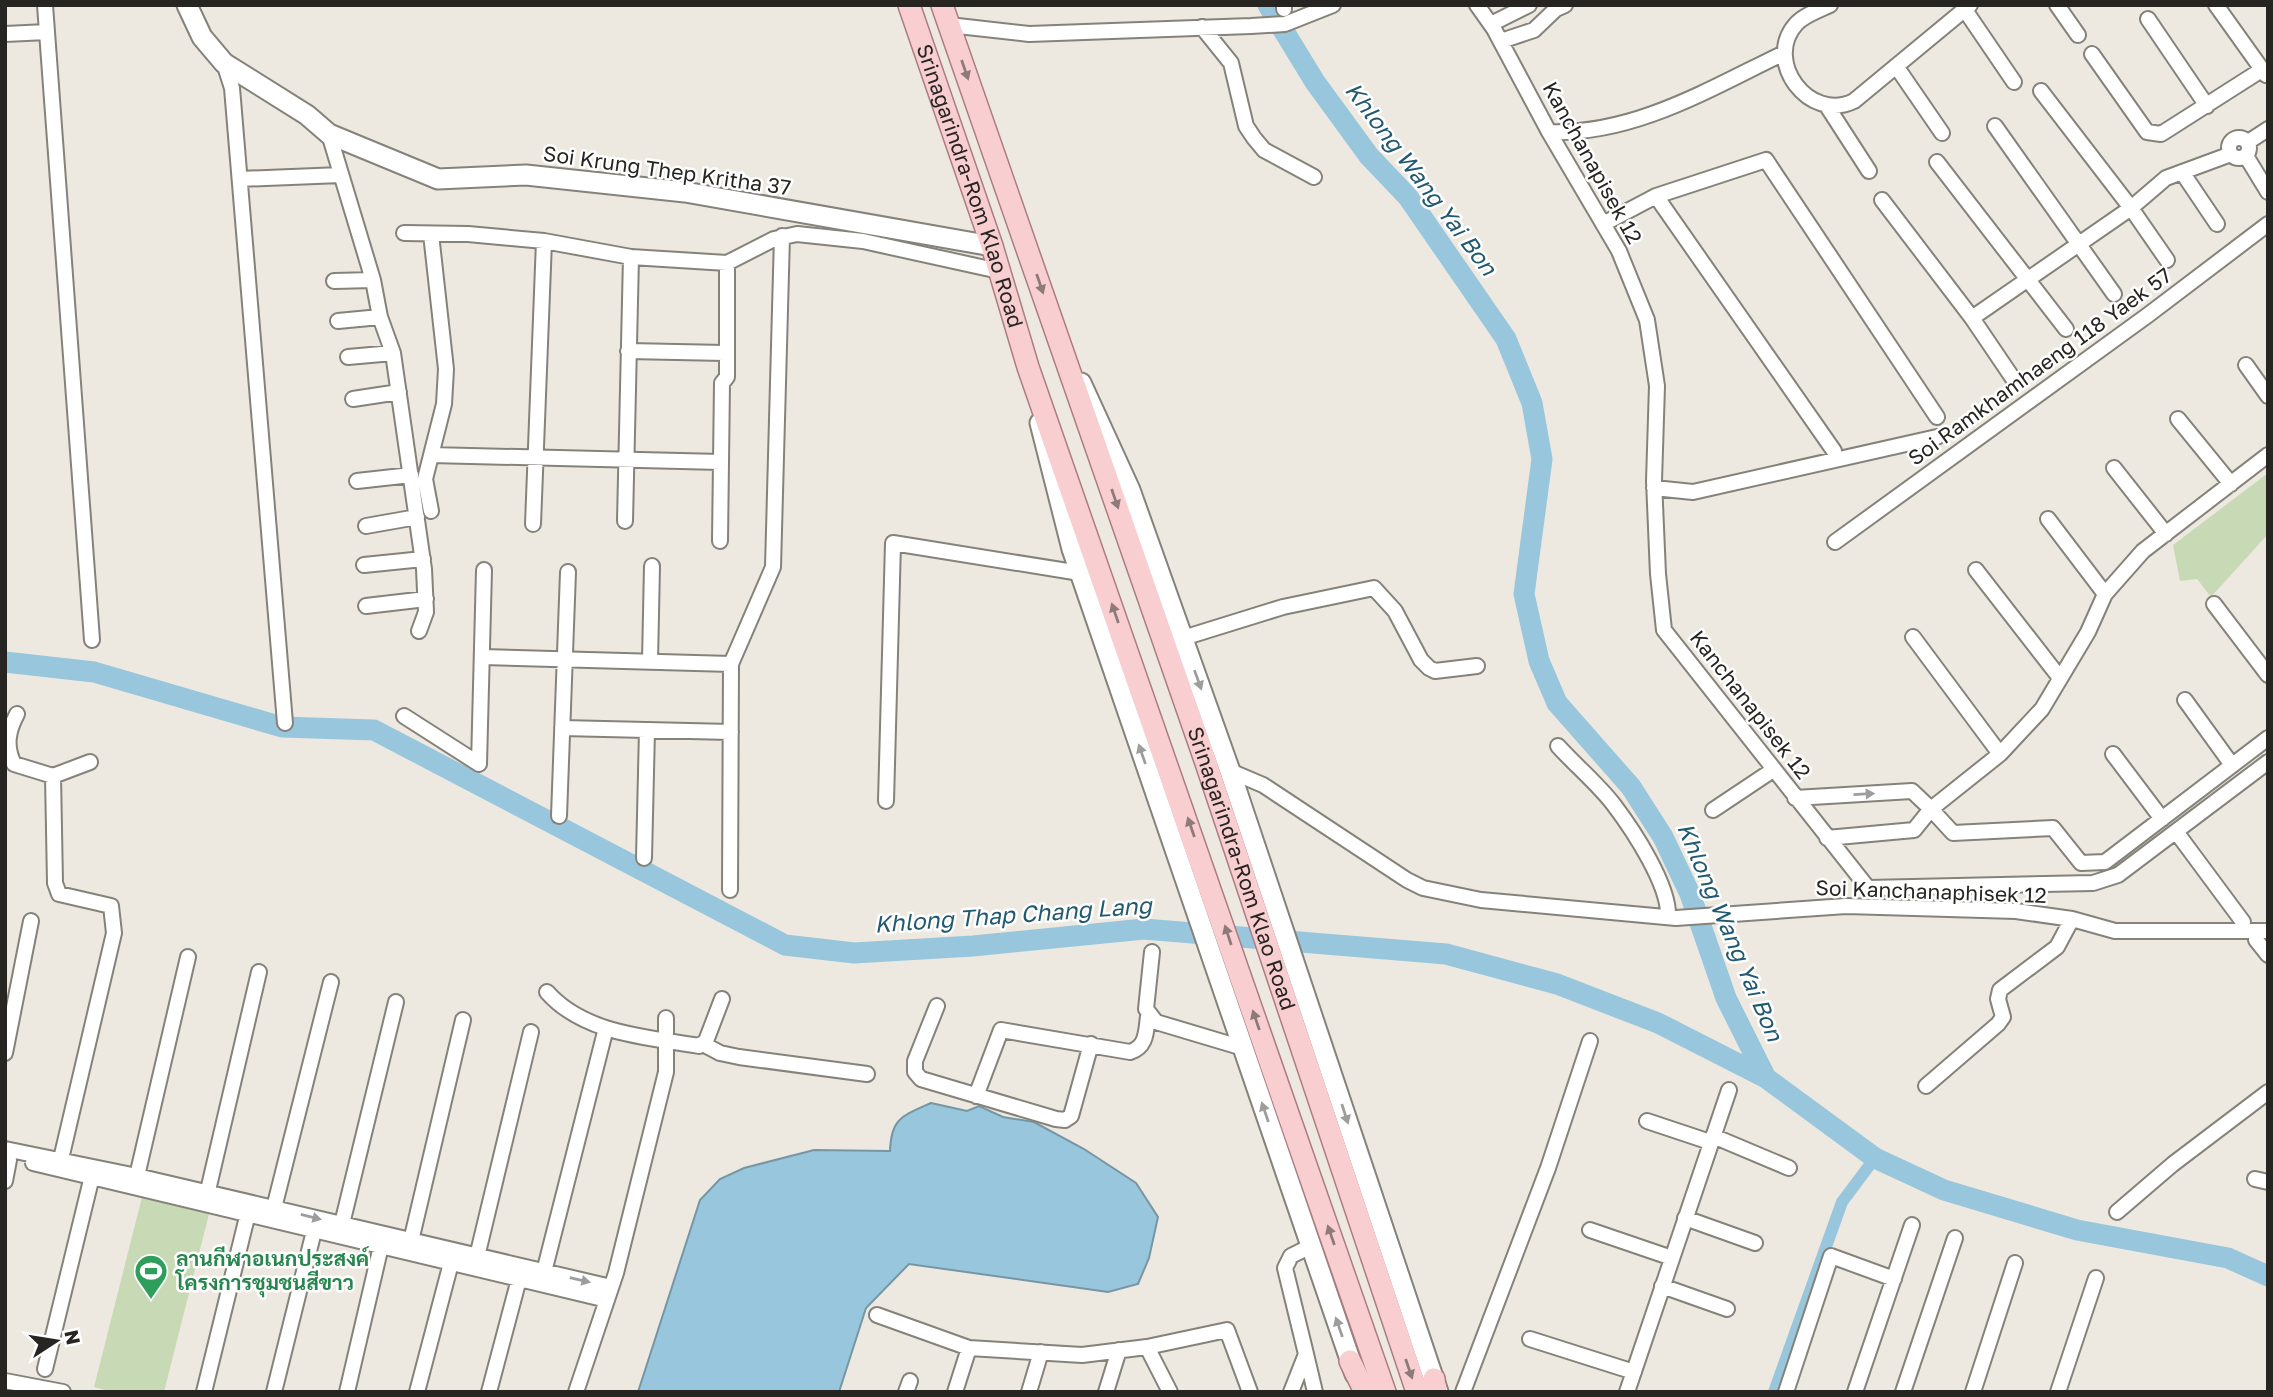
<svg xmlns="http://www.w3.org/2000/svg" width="2273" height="1397" font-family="'Golos Text',Sarabun,sans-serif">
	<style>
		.green { fill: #c8dab5 }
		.water { fill: #98c6dc; stroke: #7696a4; stroke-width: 2 }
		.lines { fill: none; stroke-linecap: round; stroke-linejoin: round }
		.canal { stroke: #98c6dc; stroke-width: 12 }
		.river { stroke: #98c6dc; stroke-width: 21 }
		.street-casing { stroke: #85827a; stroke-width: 18 }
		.secondary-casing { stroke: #85827a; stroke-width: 23 }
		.primary-casing { stroke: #ac7d80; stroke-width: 24 }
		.street { stroke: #fff; stroke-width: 14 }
		.secondary { stroke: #fff; stroke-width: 19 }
		.primary { stroke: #f8ced1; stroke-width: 21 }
		.oneway { fill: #8f7a7a }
		.oneway2 { fill: #9d9d9c }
		.labels { text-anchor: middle; stroke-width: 5; stroke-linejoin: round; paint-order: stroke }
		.street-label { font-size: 21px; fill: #262522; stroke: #fff }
		.leisure-label { font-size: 21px; font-weight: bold; fill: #27864d; stroke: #fff; text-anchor: start }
		.water-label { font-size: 23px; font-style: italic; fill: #205971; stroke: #fff }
	</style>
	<rect width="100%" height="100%" fill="#ede9e1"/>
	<path class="green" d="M2268,473V534L2211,597L2197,579L2180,581L2173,545Z
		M142,1197L209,1214L164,1392H112L94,1387Z"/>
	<path class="water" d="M931,1103L967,1111L979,1106L1003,1117L1034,1122L1084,1149L1136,1183L1158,1217L1149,1258L1138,1284L1108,1292L909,1264L866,1308L839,1392H638L700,1200L720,1179L744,1168L814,1150L890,1151C891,1118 902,1116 931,1103Z"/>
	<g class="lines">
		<path class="canal" d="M1774,1392L1842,1202L1875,1158"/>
		<path class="river" d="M1268,5L1315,82L1369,156L1408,197L1506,339L1532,403L1542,459L1524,594L1539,661L1557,703L1631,787L1663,837L1690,894L1726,998L1766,1078
			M5,662L94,672L282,727L374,730L785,945L854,953L973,946L1144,929L1446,954L1557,984L1658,1023L1766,1078L1875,1158L1944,1190L2077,1230L2228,1258L2268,1276"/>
		<defs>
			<path id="street" d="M45,5L92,640
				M1284,5V9
				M1477,5L1494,29L1549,132L1619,251L1647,320L1657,386L1654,481L1658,574L1664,630L1868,888L2093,883L2118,875L2268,762
				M1830,5C1819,10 1804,15 1796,24C1763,61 1809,123 1854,101L1970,5
				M2057,5L2078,35
				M2216,5L2266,75
				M1965,10L2014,82
				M2148,19L2207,106
				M1491,24L1529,5
				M949,25L1029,34L1251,26L1285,24L1333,5
				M1202,27L1231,63L1246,126L1254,138L1264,150L1314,177
				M5,34L47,32
				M1501,41L1534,30L1556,9L1565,5
				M2092,54L2147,132L2161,134L2263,69
				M224,63L232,88L285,723
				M1896,66L1942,133
				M2041,91L2131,208L2167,260
				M1827,106L1869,171
				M1995,126L2114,294
				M1549,132C1634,135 1709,89 1784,53
				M329,134L373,280L380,317L393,353L424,569L426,612L419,631
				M2229 148a10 10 0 1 1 20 0a10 10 0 1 1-20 0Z
				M2248,142L2268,129
				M2246,156L2268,192
				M1937,162L2066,329
				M2182,172L2217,224
				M240,179L341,175
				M1656,196L1834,451
				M1882,200L1972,318L2016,383
				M1603,224L1656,196L1766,160L1937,417
				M404,233L468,234L544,241L631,257L727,263
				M334,281L373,280
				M1972,318L2131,208L2166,178L2231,154
				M338,321L380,317
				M628,351L725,353
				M348,357L393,353
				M2246,365L2268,396
				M353,399L399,392
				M2178,419L2231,484
				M431,455L721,462
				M2268,455L2143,551L2105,594L2088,632L2042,709L2000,754L1931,809L1953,833L2053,828L2081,863L2105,862L2268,738
				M2114,468L2166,534
				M357,481L411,475
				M1654,488L1693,492L1937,437
				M431,511L425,479L444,404L446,369L431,234
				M2048,519L2105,594
				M625,521L631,257
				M533,524L544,241
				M366,526L417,517
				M720,541L722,383L727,377V263L774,239L797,234L863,241L999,271
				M1835,542L2148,315L2268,224
				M364,565L423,559
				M1976,570L2060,678
				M2214,604L2268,675
				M366,606L426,599
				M1913,637L2000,754
				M1183,638L1283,607L1374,588L1395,611L1421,660L1429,668L1435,671L1477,666
				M482,657L731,664
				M650,661L652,566
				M2185,700L2232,765
				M17,714C8,731 5,746 14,764L53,776
				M404,716L479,764L484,570
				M562,728L731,732
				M1558,746C1576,766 1598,784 1614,805C1633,830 1670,886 1668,917
				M2113,754L2162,819
				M1230,771L1263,785L1407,880L1423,888L1481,900L1676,918L1846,906L2016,911L2072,919L2115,931H2268
				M1795,798L1912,791L1931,809L1914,830L1827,838
				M886,801L893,543L1080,573
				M1713,810L1773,770
				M559,816L568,572
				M2177,833L2243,922
				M644,858L647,730
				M730,890L731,664L773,567L782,236
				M2256,940L2268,955
				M1152,952L1146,1009L1156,1022L1243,1048
				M547,992C584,1034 647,1037 699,1046L706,1041L722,999
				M937,1006L915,1061V1072L921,1079L1056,1119L1065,1120L1071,1116L1091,1044
				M703,1044L720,1053L739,1057L867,1074
				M5,1053L31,921
				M1926,1086L1998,1024L2003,1017L1998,999L2000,990L2057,947L2072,919
				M976,1096L1001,1030L1130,1052C1147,1047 1146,1031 1148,1016
				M1647,1121L1710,1142
				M1713,1136L1789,1168
				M5,1149L137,1176L611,1287
				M61,1159L114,933L111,906L59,894L55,883L53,776L90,762
				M33,1163L607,1300
				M137,1176L188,957
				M2255,1179L2268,1182
				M5,1181L9,1160
				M206,1199L259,972
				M274,1208L331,982
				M2117,1212L2173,1164L2268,1092
				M1685,1218L1755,1243
				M1590,1230L1672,1258
				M340,1232L396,1002
				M411,1241L463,1020
				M475,1265L531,1032
				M544,1272L606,1028
				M1662,1286L1727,1309
				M877,1315L969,1348L1082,1355L1147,1347L1227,1330L1250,1392
				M1530,1339L1634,1372
				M1147,1347L1170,1392
				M1306,1354L1315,1392
				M45,1369L94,1168
				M5,1381L63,1392
				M204,1392L248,1213
				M274,1392L314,1231
				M347,1392L381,1246
				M417,1392L451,1263
				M489,1392L519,1279
				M576,1392L616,1273L666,1072V1018
				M906,1392L910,1381
				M955,1392L969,1348
				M1029,1392L1041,1352
				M1106,1392L1119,1350
				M1291,1392L1306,1354L1285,1268L1291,1256L1311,1246
				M1463,1392L1548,1168L1590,1041
				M1627,1392L1729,1090
				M1786,1392L1831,1256L1894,1279
				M1855,1392L1912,1225
				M1903,1392L1955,1238
				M1973,1392L2015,1263
				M2058,1392L2096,1278"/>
			<path id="secondary" d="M187,5L202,37L224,63L307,115L329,134L438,179L526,175L685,192L992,246
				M1081,383L1130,490L1230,771L1438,1392
				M1040,423L1072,549L1355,1374"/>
			<g id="primary">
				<path id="s1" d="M909,5L992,246L1028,367L1385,1392"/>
				<path id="s2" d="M942,5L1206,763L1417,1392"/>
				<path d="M1350,1361L1365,1392"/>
				<path d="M1434,1379L1436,1392"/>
			</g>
		</defs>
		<use href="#street" class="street-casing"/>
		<use href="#secondary" class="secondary-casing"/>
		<use href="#primary" class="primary-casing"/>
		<use href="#street" class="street"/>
		<use href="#secondary" class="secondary"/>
		<use href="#primary" class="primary"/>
	</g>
	<defs><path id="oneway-solid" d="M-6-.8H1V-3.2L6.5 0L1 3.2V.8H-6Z" transform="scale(1.75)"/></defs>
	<g class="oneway">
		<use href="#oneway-solid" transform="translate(965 70) rotate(71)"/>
		<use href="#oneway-solid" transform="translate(1040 284) rotate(71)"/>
		<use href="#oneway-solid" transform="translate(1115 499) rotate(71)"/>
		<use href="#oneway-solid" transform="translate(1115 613) rotate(-109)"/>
		<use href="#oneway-solid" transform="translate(1191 827) rotate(-109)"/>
		<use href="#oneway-solid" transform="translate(1228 935) rotate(-108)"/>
		<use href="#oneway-solid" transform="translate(1256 1020) rotate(-109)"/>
		<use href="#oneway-solid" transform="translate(1331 1235) rotate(-109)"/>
		<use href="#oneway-solid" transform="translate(1409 1369) rotate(71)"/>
	</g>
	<g class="oneway2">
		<use href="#oneway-solid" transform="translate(1198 680) rotate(70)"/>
		<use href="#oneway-solid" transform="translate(1142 754) rotate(-109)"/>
		<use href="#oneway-solid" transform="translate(1864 794) rotate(-3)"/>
		<use href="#oneway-solid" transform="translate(1265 1112) rotate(-109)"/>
		<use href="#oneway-solid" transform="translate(1345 1114) rotate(72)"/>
		<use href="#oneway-solid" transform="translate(311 1217) rotate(14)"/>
		<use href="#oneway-solid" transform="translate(580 1280) rotate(13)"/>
		<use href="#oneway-solid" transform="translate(1339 1327) rotate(-109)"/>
	</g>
	<defs>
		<symbol id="stadium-pin" viewBox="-11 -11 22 30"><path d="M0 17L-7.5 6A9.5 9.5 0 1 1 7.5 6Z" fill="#2e9e5b" stroke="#fff"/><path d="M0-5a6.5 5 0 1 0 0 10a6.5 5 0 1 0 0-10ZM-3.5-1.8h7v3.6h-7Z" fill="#fff"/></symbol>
	</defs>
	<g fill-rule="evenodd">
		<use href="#stadium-pin" x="132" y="1252" width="38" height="52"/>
	</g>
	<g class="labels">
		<g class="street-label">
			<text transform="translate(1592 163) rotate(61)" y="7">Kanchanapisek 12</text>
			<text transform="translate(667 171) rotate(8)" y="7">Soi Krung Thep Kritha 37</text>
			<text dy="7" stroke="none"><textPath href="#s1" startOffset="191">Srinagarindra-Rom Klao Road</textPath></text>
			<text transform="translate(2040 367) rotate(-36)" y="7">Soi Ramkhamhaeng 118 Yaek 57</text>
			<text transform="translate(1750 705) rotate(52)" y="7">Kanchanapisek 12</text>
			<text dy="7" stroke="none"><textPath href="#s2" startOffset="914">Srinagarindra-Rom Klao Road</textPath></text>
			<text transform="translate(1931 892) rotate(2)" y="7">Soi Kanchanaphisek 12</text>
		</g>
		<g class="leisure-label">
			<text x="176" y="1266">ลานกีฬาอเนกประสงค์<tspan x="176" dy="24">โครงการชุมชนสีขาว</tspan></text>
		</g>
		<g class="water-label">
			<text transform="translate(1421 179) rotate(53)" y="8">Khlong Wang Yai Bon</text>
			<text transform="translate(1013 915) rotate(-4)" y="8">Khlong Thap Chang Lang</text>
			<text transform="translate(1730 932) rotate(67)" y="8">Khlong Wang Yai Bon</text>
		</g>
	</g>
	<rect width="2273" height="1397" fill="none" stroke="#262522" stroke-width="14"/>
	<g transform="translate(56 1341) rotate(78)" stroke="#ffffff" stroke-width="5" paint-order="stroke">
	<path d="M0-5L12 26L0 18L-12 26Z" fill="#262522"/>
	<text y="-10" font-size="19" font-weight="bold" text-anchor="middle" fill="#262522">N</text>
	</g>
</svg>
